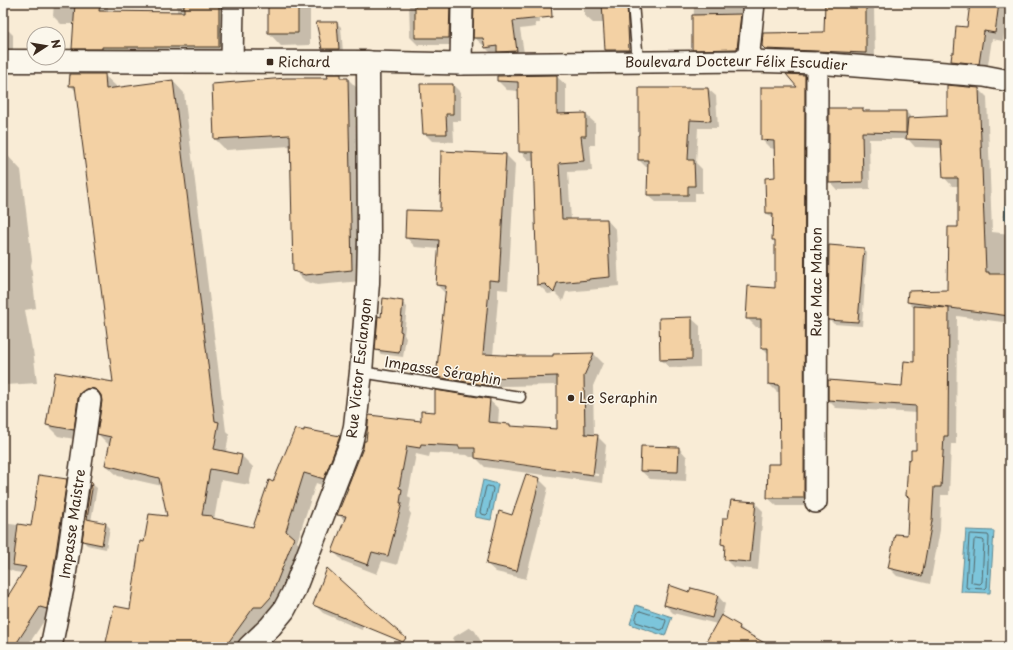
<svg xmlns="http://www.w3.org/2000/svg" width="1013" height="650" font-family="'Playpen Sans',sans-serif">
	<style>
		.water { fill: #7bc5db; stroke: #61878f }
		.shadow { fill: #0003; fill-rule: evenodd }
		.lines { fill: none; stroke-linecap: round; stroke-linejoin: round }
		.shore { stroke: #55686a; stroke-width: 1 }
		.building { fill: #f3d1a4; stroke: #3b2a1e }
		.lane-casing { stroke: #3b2a1e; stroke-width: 13 }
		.street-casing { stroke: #3b2a1e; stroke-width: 24 }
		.secondary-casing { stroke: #3b2a1e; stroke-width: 25 }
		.lane { stroke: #fbf7ec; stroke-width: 10 }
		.street { stroke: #fbf7ec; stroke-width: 21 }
		.secondary { stroke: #fbf7ec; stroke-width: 22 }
		.poi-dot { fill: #3b2a1e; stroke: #fbf7ec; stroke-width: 1.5 }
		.labels { text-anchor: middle; stroke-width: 3; stroke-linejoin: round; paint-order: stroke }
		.poi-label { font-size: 14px; fill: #3b2a1e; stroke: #fbf7ec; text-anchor: start }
		.street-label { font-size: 14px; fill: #3b2a1e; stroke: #fbf7ec }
	</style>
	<rect width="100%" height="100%" fill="#f9ecd6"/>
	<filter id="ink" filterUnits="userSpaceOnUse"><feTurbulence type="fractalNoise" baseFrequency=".025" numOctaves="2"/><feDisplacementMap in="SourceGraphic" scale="8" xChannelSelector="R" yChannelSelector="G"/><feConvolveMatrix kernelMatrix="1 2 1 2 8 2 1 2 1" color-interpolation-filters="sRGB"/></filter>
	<g filter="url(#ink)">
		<path class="water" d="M1007,186L1010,187V220H1004Z
			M483,480L498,484L491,520L475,517Z
			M966,530L994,531L990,593L961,592Z
			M636,605L672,617L665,636L630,624Z"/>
		<path class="shadow" d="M3,3H5V11H3Z
			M54,3H108V12L177,13V3H227L226,55L81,56L73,48L74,24H61L53,16Z
			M269,3H310V45L281,46L269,33Z
			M409,3H462L457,45H418L410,37Z
			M475,3H537L540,23H535L536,27L520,29L525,59L494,56L486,48L485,45H483L474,37Z
			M584,3H634L637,58L614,59L606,50L604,23H593L584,15Z
			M694,3H749L743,55H699L693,49Z
			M826,3H872L874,6L875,61L775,58L766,49L825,33Z
			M971,3H1008L1003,41L992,39L987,71L961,69L952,61L968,29Z
			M337,23L341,27L343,53H327L323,49Z
			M3,31H9L13,35V52L3,53Z
			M104,75L116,86V88L173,81L184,93L226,431L229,434L226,452L242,456L253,467L249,485L221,480L214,520L254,528L274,483L339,437L351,448L335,490L316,483L297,542L305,550L282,608L244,647H105L131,611L145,543L169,518L162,486L118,476L106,465L110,446L98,434L103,399L97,400L85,441L58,436L47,425L56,373L115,383L77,92L70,85Z
			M341,75L344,79H348L359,90L362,281L317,285L305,281L294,270L291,146L226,150L215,139L330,79Z
			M556,76L566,85V115L585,114L595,123V145H590L592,171L568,172L571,220H607L616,230L619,286L598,288V289L566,292L563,301L555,293L548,294L538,284L534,161H529L520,151L519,91L507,90L498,81Z
			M805,76L813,84L812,506H777L768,498L781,465L780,392H777L769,384V355L762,348V327H756L747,318L776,289V242L773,239L774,220L767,213L776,178L775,149L770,148L762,140L799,88Z
			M453,85L461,93V121H453L454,142L432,141L424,133Z
			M708,89L716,96L718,128H698L696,163L702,169V193H695V202H656L648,195L649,167H646L639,160Z
			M979,89L987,97L992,232L1010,234V323L957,316L956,444H951L949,495H941L940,530L930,584L897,576L889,568L907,536L910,498L907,496L912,460L917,451V413L836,408L829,401V381L903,387L915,363V309L908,302L948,291L959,228V186H952L944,177L943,148L915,147L908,139H869L870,189L837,190L830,182L862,109L865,112H906L912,118L948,116Z
			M7,155L21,170L32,260L31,265L36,308L25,310L32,349L33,350L37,383L6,385L3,382V156Z
			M506,155L515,164L508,290L498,289V299L493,355L554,357V355L594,354L603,363L593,386L594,435L597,436L606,445L602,483L485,467L475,457H470L467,455L430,453L429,457L416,454L408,496L411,499L409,511L411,514L397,565L382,561L377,574L343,561L334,552L345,521L338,514L422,422L436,413L489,400L499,409L498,424L509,425L511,427L558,430V385L500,386V395L446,386L437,377L446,294L437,285L440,249L415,247L406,237L441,212ZM484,458L598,474V476L484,460Z
			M863,249L867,253L862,326L834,324L829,319Z
			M402,302L407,307L404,335L406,337L403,357L381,354L376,350L382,318Z
			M691,318L700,326V367L670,368L661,360Z
			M679,448L687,457L686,481L650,479L641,471Z
			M539,479L548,488L526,579L496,572L487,564L512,516Z
			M66,480L74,488L48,615L28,645L38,647H3V606L24,573L15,572L3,568V523L32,527Z
			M92,484L97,488L91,521L106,524L110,528L106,549L87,545L83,541Z
			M755,503L763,511L758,570L733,567L725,559L726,548L722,544L729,519Z
			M690,593L718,596L725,604L722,617L740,627L760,647H704L717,624L673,613L665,605Z
			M314,604L367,607L362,630L323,613Z
			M470,627L475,631L484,647H457L452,638Z
			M301,642L327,647H300Z"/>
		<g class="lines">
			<path class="shore" d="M488,486L492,487L493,489L488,513L486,515L481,514L480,512L486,487Z
				M971,534L988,535L989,537L987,587L985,589L967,588L966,587L969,536Z
				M976,539L983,540L984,541L982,582L980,584L973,583L971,582L974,541Z
				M640,611L665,619L666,621L663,629L661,630L636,622C635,619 637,612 640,611Z"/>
		</g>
		<path class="building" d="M75,3H100L99,11L184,12V3H219V47H102V49H72Z
			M268,3H298V33H268Z
			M415,3H450L449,38H415Z
			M474,3H551L552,17L513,21L517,51L497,52V46L485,48L483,38H473Z
			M602,3H627L629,50H605Z
			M825,3H866V53L765,49L762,46L763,33L824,32Z
			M970,3H999L995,33L984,31L979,64L951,61L952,53H954L956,26L967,27Z
			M741,14L737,49L692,50V15Z
			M316,22H337L339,49H322Z
			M70,74H105L106,89L173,80L215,421L219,422L214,449L242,455L238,474L210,469L202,515L212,516V518L253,527L269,480L273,482L295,429L304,431V429L340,436L324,479L304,473L286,531L294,538L271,597L262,607H254L225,647H105L114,606L130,609L140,541L144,542L149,514L167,516L159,478L105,465L111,437L97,434L102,401L101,395L97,390L91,388L86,389L80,393L78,398L74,430L46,425L55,372L113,382L75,86H69Z
			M327,74H341V78H348L352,270L305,275L293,271L290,135L214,139L212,84L286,78H328Z
			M786,74L805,75L804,498H767L768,464H780L779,385L768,384V348H761V319H746L748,286L775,288V240H772L773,213H766L765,178L775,177L774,141L761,140V87H797Z
			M557,75V114L586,113V136H581L584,161L559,163L562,219H607L610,277L589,279V280L557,283L554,293L545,284L537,285L533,152H519L518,82L497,81V76Z
			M420,84H453V114H446L447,134H423Z
			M947,85L979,88L986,272H989V274H1008L1009,316L907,302L908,291L947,290L948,227H958V178H943L941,140L906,139L908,118L947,116Z
			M639,88H708L711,121L690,120L688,160H694L695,186H688V195H647L648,160H638V135H639Z
			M829,108H863V111H906V133L862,132L863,182L829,183Z
			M441,151L506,154L499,281L489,280V290L483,354L522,356H553V354L594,353L584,376L585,434L598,435L593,475L475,458V448H459V446L421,444L420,448L407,446L399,488L402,489L400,503H402L388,556L372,552L368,565L332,552L346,516L337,515L348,488H347L363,448L364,441H366L369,415L421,421V411L435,412V390L490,399L488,422L510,424V426L557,429V376L491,378V386L436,377L446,286L436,285L439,240L405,238L406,210L440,211Z
			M829,245L864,248L858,322L828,320Z
			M383,298L403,301L400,331L402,332L399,353L375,350L378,316L381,317Z
			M914,306L949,308L948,436H944L941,487H934L932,521L922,576L888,568L895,534L907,535L909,497L906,496L908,460L911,459V450H916V406L828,400V402V380L902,386L904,361L914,362Z
			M692,317V359L660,360L659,318Z
			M641,446L679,447L678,472L640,471Z
			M526,474L540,478L517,571L486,564L499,511L512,515Z
			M39,475L67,479L51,586L47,609L40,607L14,647H3V604L26,567L13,565L18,524L31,526Z
			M91,482L93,483L87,519L106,523L102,545L82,541Z
			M731,500L756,502L750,562L724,560L725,545L721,544L723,518H728Z
			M327,568L370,607L406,638L403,642L313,605Z
			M669,585L689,592L691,588L718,595L712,618L664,605Z
			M721,615L740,626L739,629L772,647H703Z"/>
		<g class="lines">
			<defs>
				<path id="lane" d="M633,3L638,62
					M361,372L520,397"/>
				<g id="street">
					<path d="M748,61L754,3"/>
					<path d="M232,62L233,3"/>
					<path id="s1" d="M368,62L461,64L748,61L817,63L984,76L1010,81"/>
					<path d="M461,64L462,3"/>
					<path id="s2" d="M816,502L817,63"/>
					<path id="s3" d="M51,647L63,588L69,549L90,400"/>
				</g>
				<path id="secondary" d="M3,61L368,62L369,240L368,283L361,372L355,426L351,443L293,593L284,610L270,627L249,647"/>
			</defs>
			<use href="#lane" class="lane-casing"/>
			<use href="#street" class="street-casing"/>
			<use href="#secondary" class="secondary-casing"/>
			<use href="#lane" class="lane"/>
			<use href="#street" class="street"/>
			<use href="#secondary" class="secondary"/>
		</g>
	</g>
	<g class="poi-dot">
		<rect x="266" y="58" width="8" height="8" rx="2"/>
		<circle cx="571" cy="398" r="4"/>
	</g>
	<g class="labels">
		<g class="poi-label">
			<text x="278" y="67">Richard</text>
			<text x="579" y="403">Le Seraphin</text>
		</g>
		<g class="street-label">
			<text dy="5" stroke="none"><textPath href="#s1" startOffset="368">Boulevard Docteur Félix Escudier</textPath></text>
			<text dy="5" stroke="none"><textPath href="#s2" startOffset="220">Rue Mac Mahon</textPath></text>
			<text transform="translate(359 368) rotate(-84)" y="5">Rue Victor Esclangon</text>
			<text transform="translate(443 371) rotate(9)" y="5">Impasse Séraphin</text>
			<text dy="5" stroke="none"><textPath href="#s3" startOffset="125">Impasse Maistre</textPath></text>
		</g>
	</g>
	<rect width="1013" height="650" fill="none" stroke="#fbf7ec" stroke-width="16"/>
	<rect x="8" y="8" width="997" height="634" fill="none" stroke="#3b2a1e" stroke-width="1.5" filter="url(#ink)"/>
	<g transform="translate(46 46) rotate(78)"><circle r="19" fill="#fbf7ec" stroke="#aea59a"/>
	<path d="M0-3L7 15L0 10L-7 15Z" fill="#3b2a1e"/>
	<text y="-6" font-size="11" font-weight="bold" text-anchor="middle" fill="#3b2a1e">N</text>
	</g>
</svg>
